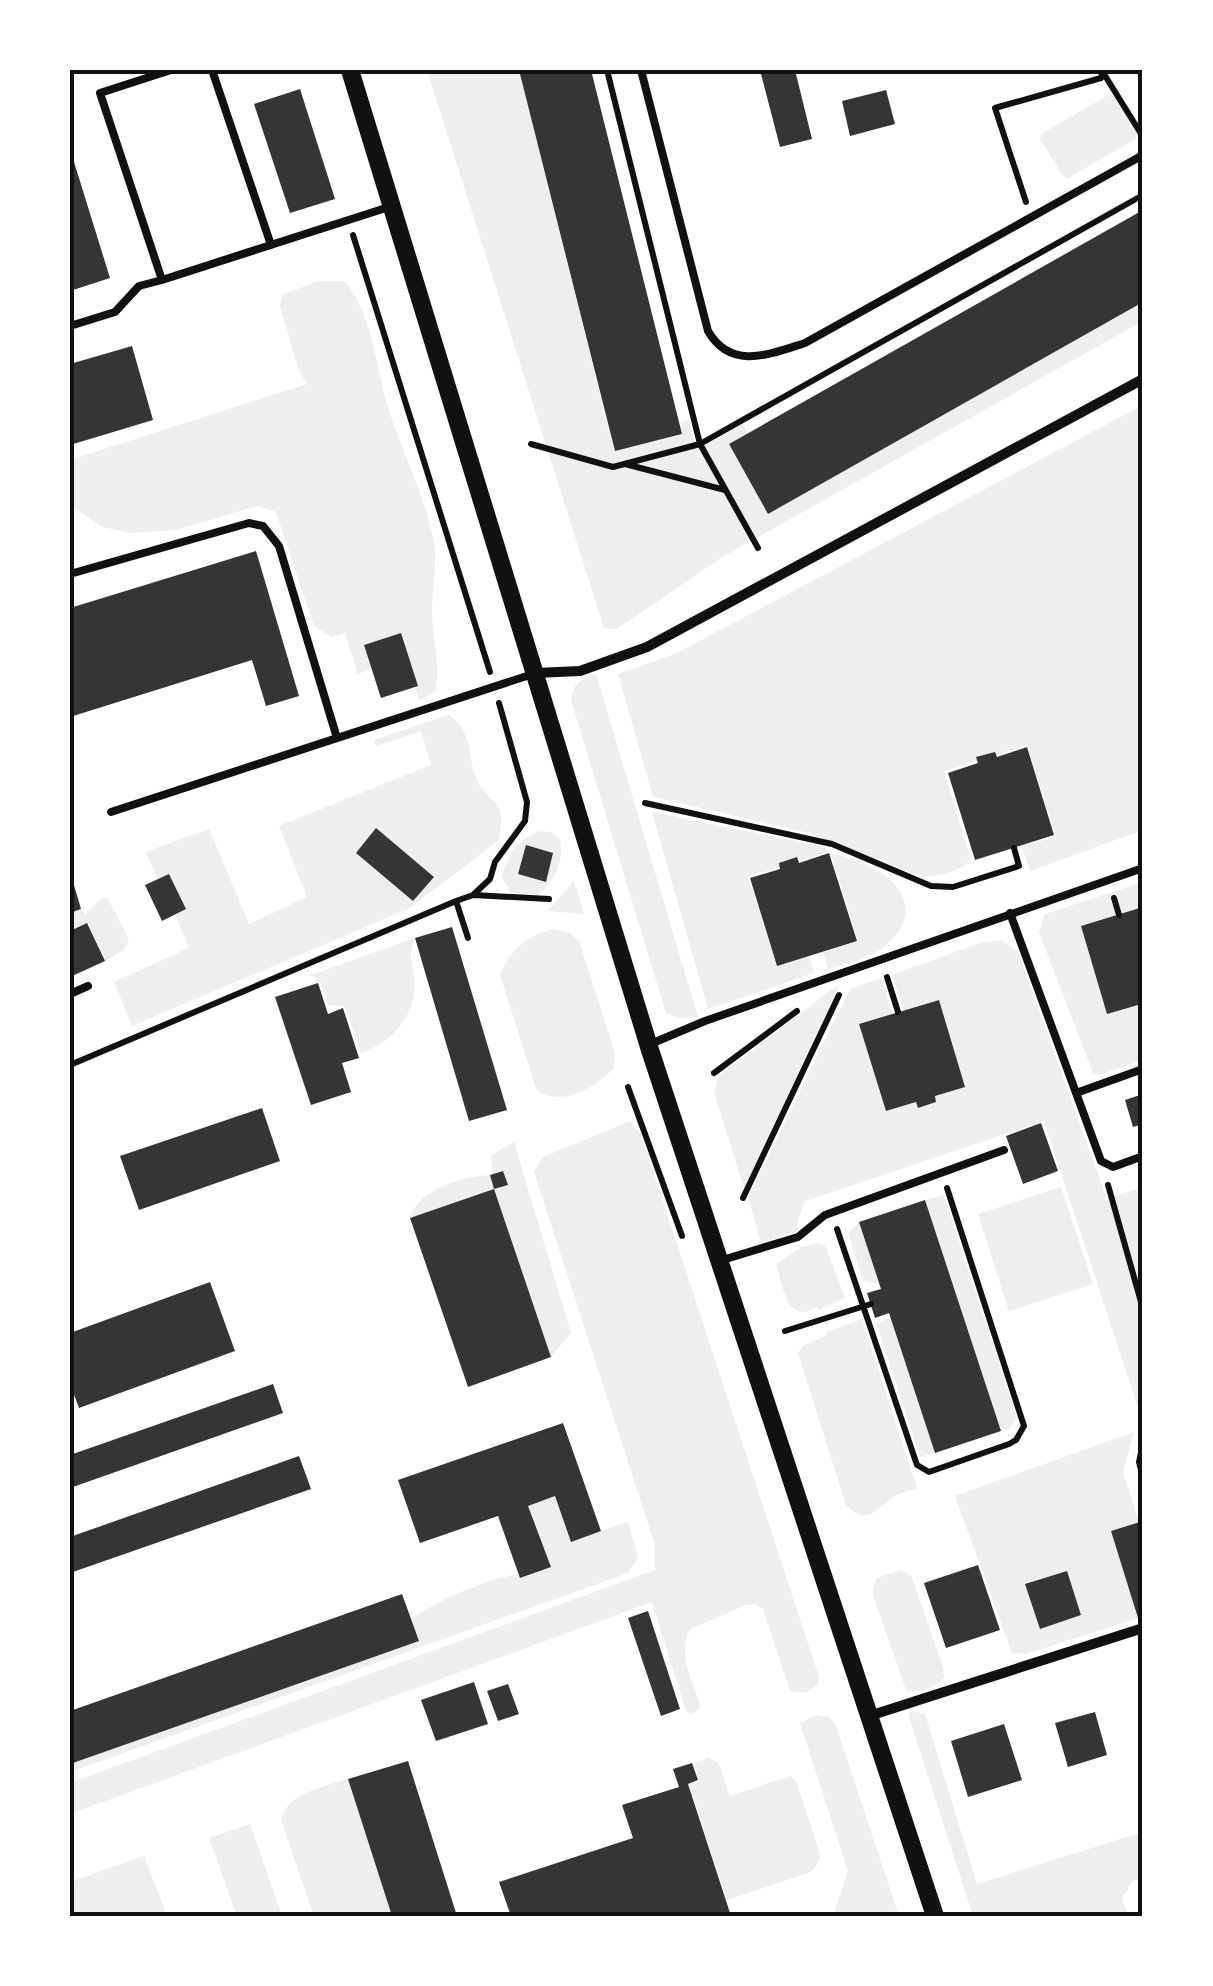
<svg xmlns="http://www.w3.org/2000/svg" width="1213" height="1986" font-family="'DejaVu Sans',sans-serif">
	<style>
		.green { fill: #eee }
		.building { fill: #353535 }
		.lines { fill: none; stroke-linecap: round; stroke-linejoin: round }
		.path { stroke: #111; stroke-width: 6 }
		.service { stroke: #111; stroke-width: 8 }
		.minor { stroke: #111; stroke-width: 10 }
		.tertiary { stroke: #111; stroke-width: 18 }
		.neatline { fill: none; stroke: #111; stroke-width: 4 }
	</style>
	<rect width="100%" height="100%" fill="#fff"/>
	<path class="green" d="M427,70H519L614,451L682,435L680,423L689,420L697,450L743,424L748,433L729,444L768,514L1143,302V321L721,558L617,629L604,628Z
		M1110,94L1115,97L1138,134L1136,139L1068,178L1063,176L1040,139L1041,134Z
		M318,281H345C373,318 375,362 387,404C401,451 426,496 434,544C438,568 431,591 432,614C433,640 441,666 435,691L419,701L401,633L364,645L371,669L358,674L345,633L331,637L314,626L276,512L257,506L175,530L132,533L102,527L70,505V460L307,384L299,371L280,306L282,295Z
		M1143,405V654L1139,656L1143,669V830L1030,871L1022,847L1056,836L1027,745L944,771L971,860C957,873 941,876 922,877L809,833L653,797L618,674L675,654Z
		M596,674L698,1017L679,1018L666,1013L571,700C573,683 581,679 596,674Z
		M449,715C473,731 467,754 476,778C487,807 508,794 499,840L410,908L132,1026L114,982L189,948L175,915L186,909L169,874L158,879L145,852L209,829L249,924L307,897L279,826L431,765L421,731L376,746L374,740Z
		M652,812L825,847L828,852L748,877L777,966L809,956L814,973L708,1009Z
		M540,831L551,832L560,840C564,862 555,881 538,895L511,893L502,877C507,855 518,839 540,831Z
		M831,854C883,861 940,905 880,950C866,960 844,964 828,969L823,952L858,941Z
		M574,881L584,914L548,911Z
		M1143,882V1060L1099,1075L1093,1073L1039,932L1045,914Z
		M107,897L129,940L124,950L105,961L88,923L70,931V913L81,909L85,915L99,900Z
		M552,929L568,932L579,941L615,1053L614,1068C595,1088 564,1107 537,1091L500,975C511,949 526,937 552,929Z
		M415,938C408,956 412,961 414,978C419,1012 392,1043 361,1053L346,1010L343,1006L328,1005L321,983L311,975Z
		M1002,940L1018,952L1107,1199L1143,1187V1410L1139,1411L1044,1121L805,1201L798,1220V1231L761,1243L748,1197L850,989L881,978L893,1014L860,1025L886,1111L916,1102L919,1108L936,1102L935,1096L964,1087L939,1000L904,1010L892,975L980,943Z
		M839,986L744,1188L714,1092L719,1076L831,990Z
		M630,1121L641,1134L819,1677L818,1684L806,1693L790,1691L763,1609L755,1604L746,1605L691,1629C675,1651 694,1684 701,1708L691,1714L686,1711L652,1602L70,1814V1783L655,1570V1545L534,1172L543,1157Z
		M514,1142L571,1333L551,1357L494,1190L410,1218C418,1189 462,1177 490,1175L495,1189L507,1185L503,1171L492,1174L491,1155Z
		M1061,1187L1093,1284L1009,1311L978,1214Z
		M944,1195L1017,1418L1009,1429L1001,1431L925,1200Z
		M859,1222L879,1284L863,1280L848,1233Z
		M818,1243L825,1245L845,1298L819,1310L817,1307C787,1326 783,1286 776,1264L800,1248Z
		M891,1318L935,1453L920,1457L876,1323Z
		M862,1319L917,1488C910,1491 899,1493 893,1497C878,1507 868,1528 846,1505L798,1353L803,1346L827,1335L826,1332Z
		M1134,1432L1123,1472L1139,1522L1111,1531L1138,1618L1026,1654L1012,1653L955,1496Z
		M555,1496L571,1541L628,1522L638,1557L628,1573L70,1772V1764L419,1640L411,1618C445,1598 480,1581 519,1574L521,1578L550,1567L528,1506Z
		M900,1570L911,1575L943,1667L944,1678C934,1687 920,1695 906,1690L872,1592L877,1578Z
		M911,1711L925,1714L977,1884L1143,1832V1876L1132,1882L1122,1899L1128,1916H973L908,1714Z
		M817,1715L828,1717L835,1723L899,1916H833L848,1871L800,1723Z
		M708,1758L718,1762L730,1796L790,1776L796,1781L821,1857L813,1871L727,1900L689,1784L699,1781L694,1764Z
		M348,1779L392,1916H314L281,1820C287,1792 325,1787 348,1779Z
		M250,1824L282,1916H237L209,1838Z
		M144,1856L167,1916H72L70,1882Z"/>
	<path class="building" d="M519,70H591L682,434L615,451Z
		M760,70H795L812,139L780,147Z
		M300,89L335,199L290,213L254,104Z
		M886,90L895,124L850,136L842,101Z
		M70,149L110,278L70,291Z
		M1143,210V302L768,514L729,444Z
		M132,346L153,420L70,445V364Z
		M256,551L299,696L266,706L252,660L70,717V608Z
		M401,633L418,686L381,698L364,645Z
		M1027,747L1054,835L975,860L948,773L978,763L976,757L995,752L997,757Z
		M376,828L434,877L413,901L356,853Z
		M526,845L553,853L546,882L518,874Z
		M829,853L857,941L777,966L750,878L780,869L779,863L797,857L799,863Z
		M169,874L186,909L162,921L145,885Z
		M71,875L81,909L70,913V876Z
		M1143,907V1009L1140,1010L1138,1005L1107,1014L1081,926Z
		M87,923L105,961L70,977V931Z
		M452,927L507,1110L469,1121L415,938Z
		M318,983L328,1014L343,1008L359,1058L342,1063L351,1092L311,1105L275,997Z
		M939,1000L965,1087L935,1096L936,1102L918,1108L916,1102L886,1111L859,1024Z
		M1143,1094V1124L1133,1127L1125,1100Z
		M262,1108L280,1161L139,1210L120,1156Z
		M1041,1123L1058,1171L1023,1184L1006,1136Z
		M503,1171L508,1185L494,1189L490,1175Z
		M494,1189L551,1357L468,1387L410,1218Z
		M925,1200L1001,1431L935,1453L889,1313L875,1318L867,1293L881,1289L859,1222Z
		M210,1282L235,1351L79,1408L70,1384V1333Z
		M273,1384L283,1413L70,1488V1455Z
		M563,1423L601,1531L571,1542L555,1496L528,1506L551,1567L520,1578L498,1516L420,1543L398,1480Z
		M299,1456L311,1489L70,1573V1537Z
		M1143,1521V1617L1138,1618L1111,1531Z
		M978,1565L1000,1630L946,1648L924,1583Z
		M1067,1571L1081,1615L1040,1629L1025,1584Z
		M402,1594L419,1641L70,1764V1711Z
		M648,1611L680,1709L661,1716L628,1618Z
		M474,1682L488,1724L436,1741L421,1700Z
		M508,1684L519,1714L498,1721L487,1691Z
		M1095,1712L1107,1755L1068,1767L1055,1723Z
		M1004,1724L1022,1780L968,1797L951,1741Z
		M408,1761L457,1916H392L348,1779Z
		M692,1763L698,1780L688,1784L731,1916H511L499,1882L633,1838L622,1805L679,1787L673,1769Z"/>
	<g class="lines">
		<path class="path" d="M607,70L700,444L758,548
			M1104,74L1143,137
			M1026,202L995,108L1101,78L1103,70
			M353,235L490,672
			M531,444L613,467L700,444L1143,195
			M625,464L725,490
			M645,803L832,844L931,886L953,887L1019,866L1014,848
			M473,895L490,879L495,862L525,821L527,802L499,703
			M1114,898L1119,915
			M456,901L468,938
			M887,977L898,1012
			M70,1065L456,901L473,895L549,899
			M714,1073L797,1011
			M628,1087L682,1236
			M1108,1185L1143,1309
			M743,1198L839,995
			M837,1229L917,1465L929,1472L1009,1444L1016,1440L1024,1426L947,1188
			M785,1331L871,1304
			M1143,1443L1139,1462L1143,1478"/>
		<path class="service" d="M171,70L100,93L162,280L392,206
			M212,70L271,245
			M641,70L708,331C731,371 770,354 805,343L1143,155
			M70,326L115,312L139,286L162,280
			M70,574L249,523L263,526L279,546L337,738
			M111,812L536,673
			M1010,913L1101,1161L1113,1167L1143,1156
			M70,994L88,986
			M648,1045L705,1021L1143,868
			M1076,1093L1143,1069
			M719,1261L798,1237L825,1215L1004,1150"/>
		<path class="minor" d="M536,673L580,671L647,647L1143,379
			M869,1716L1143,1628"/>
		<path class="tertiary" d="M350,70L650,1050L935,1916"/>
	</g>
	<rect width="1213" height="1986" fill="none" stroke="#ffffff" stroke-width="145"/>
	<rect x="72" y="72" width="1068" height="1842" class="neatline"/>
</svg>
